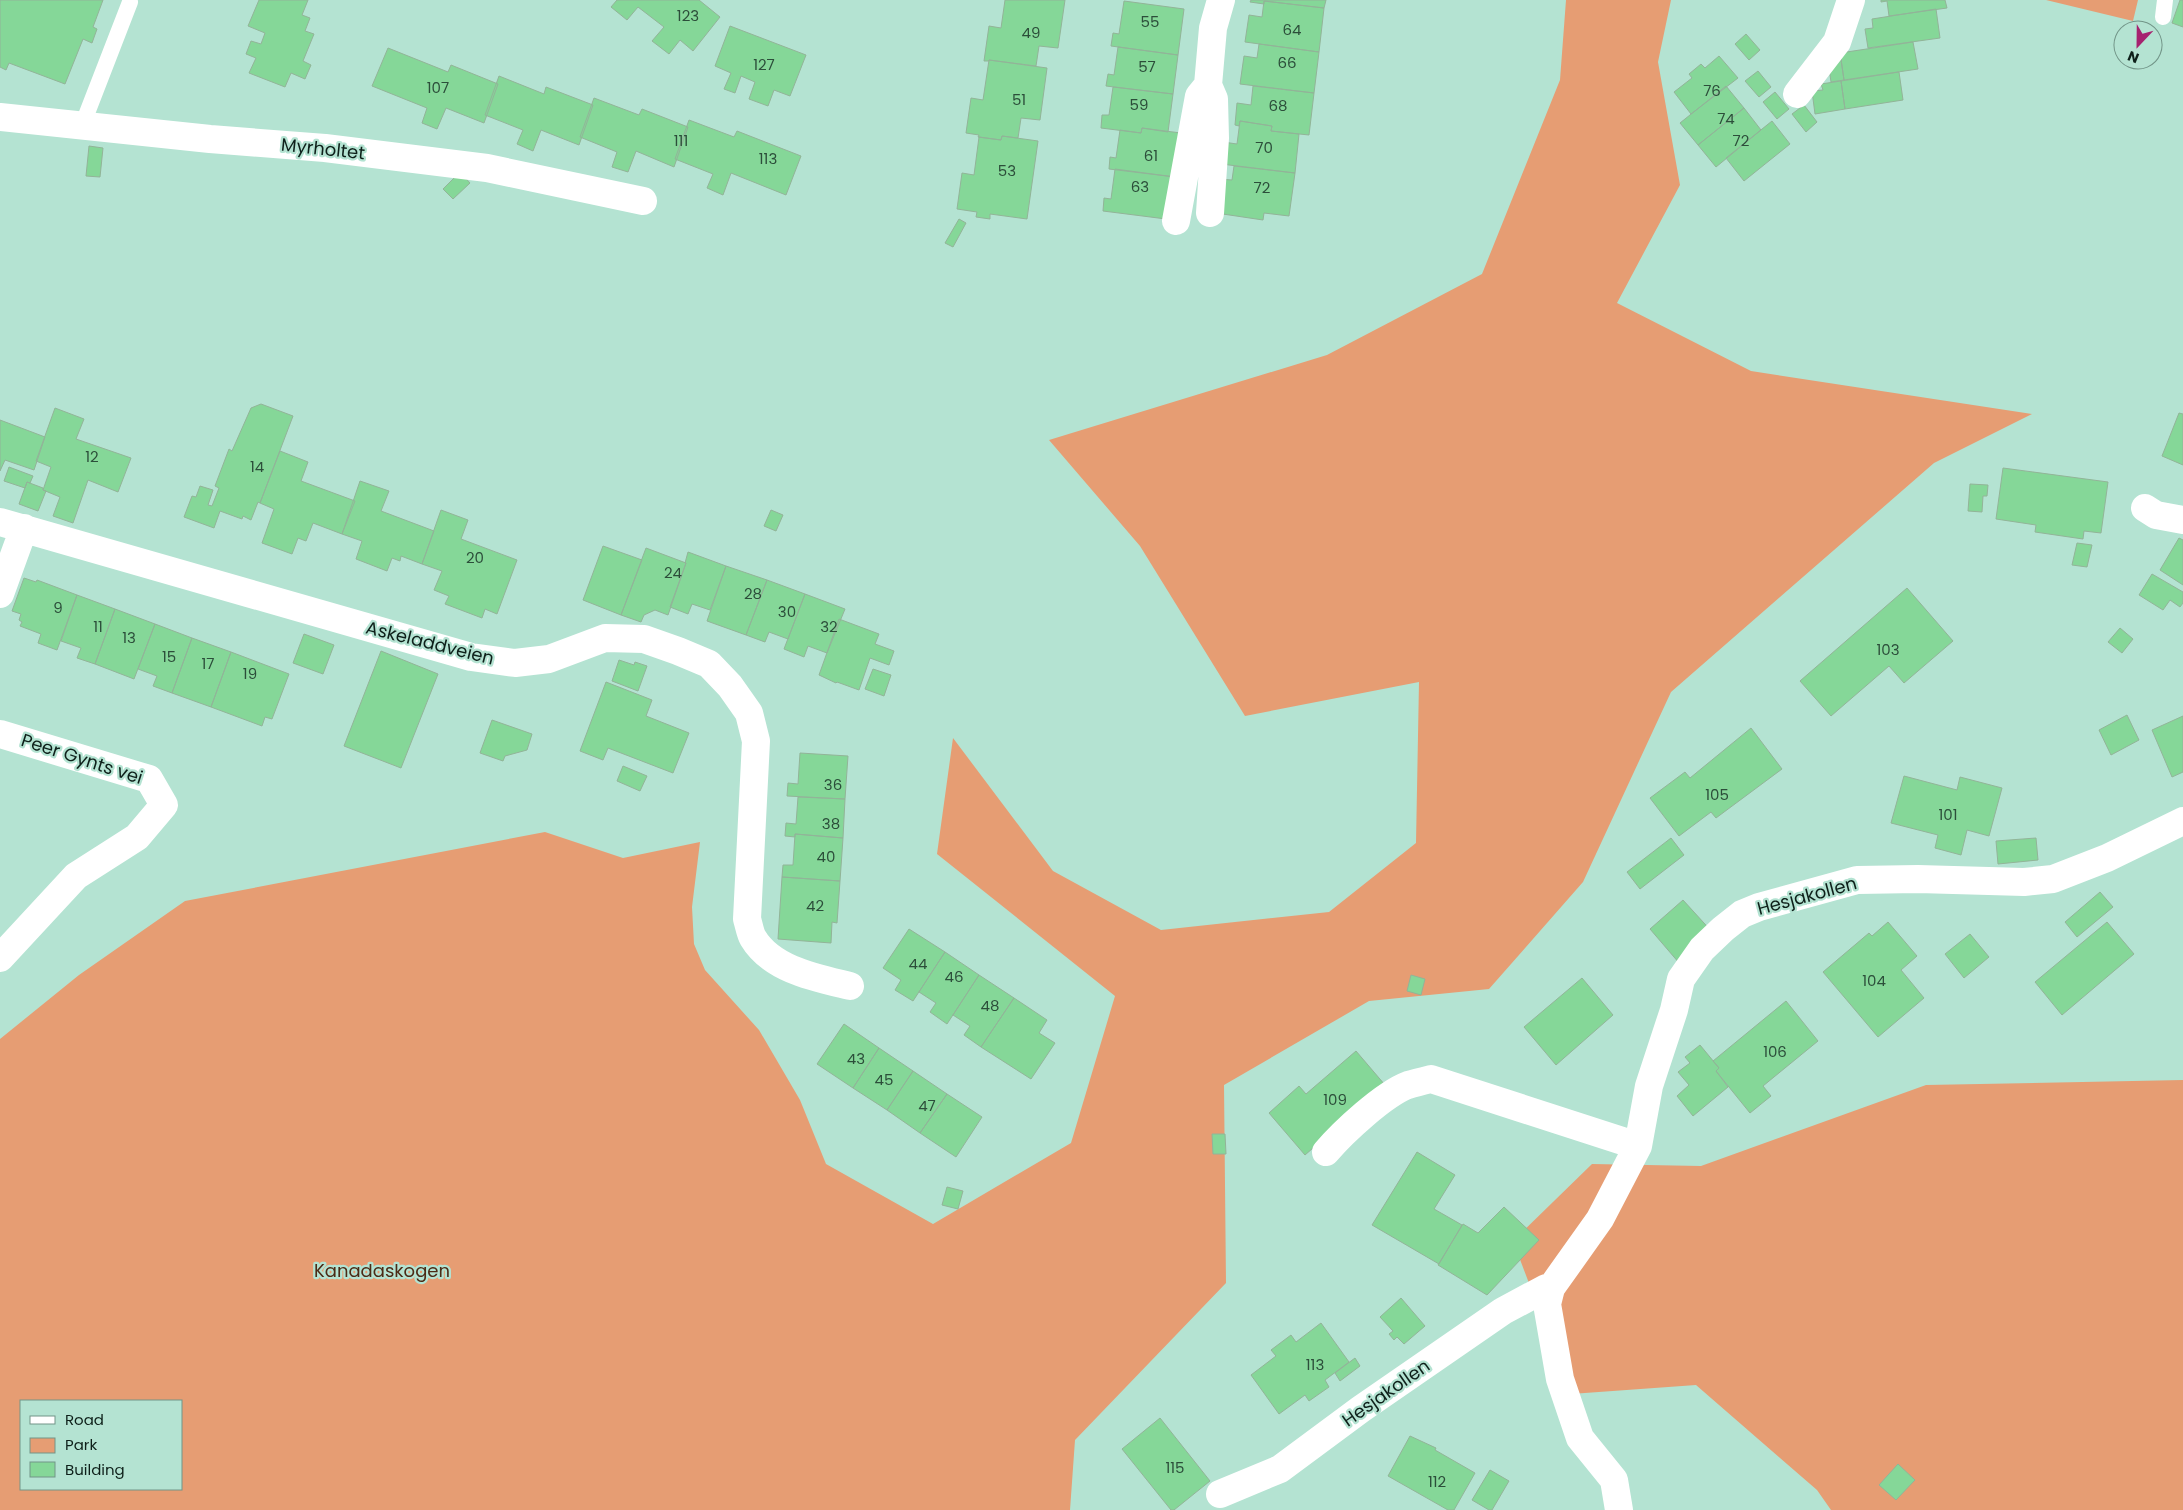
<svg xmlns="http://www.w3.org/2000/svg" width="2183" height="1510" font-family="Poppins,sans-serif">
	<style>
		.green { fill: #e69d73; fill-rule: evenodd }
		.building { fill: #85d798; stroke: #92b498 }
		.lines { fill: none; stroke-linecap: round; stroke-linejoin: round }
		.service { stroke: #fff; stroke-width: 16 }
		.minor { stroke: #fff; stroke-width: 28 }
		.labels { text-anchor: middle; stroke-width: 4.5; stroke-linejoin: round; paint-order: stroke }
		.number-label { font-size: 15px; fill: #2c4e3a }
		.street-label { font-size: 18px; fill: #0e201a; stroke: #b4e3d2 }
		.park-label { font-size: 18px; fill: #4c2b16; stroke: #b4e3d2 }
	</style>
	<rect width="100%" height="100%" fill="#b4e3d2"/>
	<path class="green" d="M1566,0H1671L1658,62L1680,185L1617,303L1751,371L2032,414L1934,463L1671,692L1583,882L1489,989L1369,1001L1224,1085L1226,1283L1075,1440L1070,1510H0V1039L79,975L185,901L545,832L623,858L700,842L692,907L694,944L705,970L759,1030L800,1100L826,1164L933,1224L1071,1143L1115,996L937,854L953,738L1053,871L1161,930L1329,912L1416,843L1419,682L1245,716L1140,546L1049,440L1327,355L1482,274L1560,80ZM21,1401H181V1489H21Z
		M2046,0H2138L2133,21Z
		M2183,1080V1510H1831L1817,1490L1696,1385L1571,1394L1513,1241L1592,1164L1701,1166L1926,1085Z"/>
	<path class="building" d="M0,0H103L93,27L97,29L92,43L83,39L65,84L9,63L6,70L0,67Z
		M259,0H308L302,15L310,18L305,31L314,34L303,61L311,65L305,79L291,73L285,87L249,73L256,58L246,54L251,41L261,44L265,33L248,26Z
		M617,0H699L720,17L693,51L680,40L669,54L652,41L664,27L638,7L627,20L611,7Z
		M1005,0H1065L1058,48L1039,46L1036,66L989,60V61H984L989,26L1001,28Z
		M1251,0H1326L1324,8L1264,1V4L1250,2Z
		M1881,0H1945L1947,8L1889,16L1887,1L1881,2Z
		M2180,0H2183V27L2172,23Z
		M1124,1L1184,9L1178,55L1111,46L1113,33L1119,34Z
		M1264,1L1324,8L1319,52L1245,42L1249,15L1262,17Z
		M1936,9L1940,38L1868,48L1865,29L1873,28L1872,19Z
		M730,26L806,55L790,96L774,90L768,106L749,99L755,82L741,76L735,93L724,89L731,73L715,66Z
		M1746,34L1760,50L1749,60L1735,44Z
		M1913,42L1918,69L1844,80L1840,53Z
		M1259,44L1319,52L1314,93L1240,84L1244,56L1257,58Z
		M1118,47L1178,55L1173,94L1106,86L1108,74L1114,75Z
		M388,48L448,72L451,65L498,84L484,123L446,108L437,129L422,123L427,108L372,86Z
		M1719,56L1738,78L1691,114L1674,92L1692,78L1689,74L1701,64L1705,68Z
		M1841,59L1844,80L1831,82L1828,61Z
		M989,60L1047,68L1040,120L1021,118L1018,138L1002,136L1001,140L978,137L979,135L966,133L971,98L983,100Z
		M1758,71L1771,87L1759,97L1745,81Z
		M1899,72L1903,100L1845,109L1841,81Z
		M499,76L544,94L546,87L593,105L579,145L541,130L533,151L517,144L523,130L485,115Z
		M1841,81L1845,109L1815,114L1812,91L1823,90L1821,84Z
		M1253,86L1314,93L1309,135L1271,131L1272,126L1240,121L1239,126L1235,125L1237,103L1251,105Z
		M1726,86L1744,108L1698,145L1680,123Z
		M1113,87L1173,94L1168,132L1142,128L1141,133L1101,128L1102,115H1109Z
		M1775,92L1789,109L1777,119L1763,102Z
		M594,98L639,115L642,109L688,127L674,167L636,151L628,172L612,167L617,152L580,137Z
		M1804,105L1817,122L1806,132L1792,114Z
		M1744,108L1761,130L1716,167L1698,145Z
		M689,120L734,137L737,131L801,156L786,195L731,173L723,195L707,188L713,174L675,159Z
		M1240,121L1272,126L1271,131L1299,134L1295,173L1221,164L1223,142L1237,144Z
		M1772,121L1790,144L1744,181L1726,158Z
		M1142,128L1181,133L1175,177L1109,169L1110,157L1116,158L1120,130L1141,133Z
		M1002,136L1038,141L1027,219L990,214V219L976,217L977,212L957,209L962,173L974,175L979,137L1001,140Z
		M89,146L103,148L100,177L86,176Z
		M1234,166L1295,173L1289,216L1264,213L1263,220L1216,213L1218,179L1232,180Z
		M1115,169L1175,177L1174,220L1103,211L1104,198L1111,199Z
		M460,172L470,183L453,199L443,189Z
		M959,219L966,223L953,247L945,243Z
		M261,404L293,416L260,503L258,502L251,520L243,516L242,519L220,511L214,528L184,517L192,496L196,497L200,486L213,490L208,505L212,506L219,488L215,486L229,449L232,451L251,408Z
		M55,408L84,419L76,439L131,458L118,492L88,480L73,523L53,516L60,497L43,490L51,467L36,461Z
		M2179,413L2183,414V465L2162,456Z
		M0,420L45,437L34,470L5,460L0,471Z
		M280,451L308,462L301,481L355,501L342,534L313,523L306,541L298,538L292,554L262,543L274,509L260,503Z
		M9,467L33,476L30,483L27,482L25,488L4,481Z
		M2003,468L2108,482L2101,533L2084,531L2083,539L2035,532L2036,525L1996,519Z
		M360,481L389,491L381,511L434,531L422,564L401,556L400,561L392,558L387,571L356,559L362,541L342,534Z
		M27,482L43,488V490L46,491L38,511L19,504Z
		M1970,484L1988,485L1987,496H1983L1982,512L1968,511Z
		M441,510L468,520L461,539L517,560L497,614L485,609L482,618L445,604L449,596L434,590L442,571L422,564Z
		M771,510L783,515L776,531L764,526Z
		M2179,538L2183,540V585L2160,570Z
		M2077,543L2092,545L2087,567L2072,565Z
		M603,546L642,560L621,615L583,600Z
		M646,548L686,563L668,615L655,610L644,615L641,622L621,615Z
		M688,552L726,566L710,610L692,604L688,614L670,607L686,563H685Z
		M726,566L767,580L746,635L707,621Z
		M2152,574L2183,592V603L2180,607L2170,600L2163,610L2139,595Z
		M24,578L36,582L37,580L77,595L57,650L38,643L41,634L20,626L22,622L19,620L21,614L12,611Z
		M767,580L805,594L788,639L769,632L765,642L746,635Z
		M1907,588L1953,641L1904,683L1889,666L1831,716L1800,681Z
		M805,594L845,609L827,653L808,646L804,657L784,649Z
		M77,595L115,609L95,664L77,658L81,648L61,641Z
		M115,609L155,624L134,679L95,664Z
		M839,619L879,634L875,644L894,651L889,665L870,658L859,690L837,682L836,683L819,675Z
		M155,624L192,638L172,693L153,686L157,676L138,669Z
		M2120,628L2133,639L2122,653L2108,642Z
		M304,634L334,645L323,674L293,663Z
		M192,638L231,652L211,707L172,693Z
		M381,651L438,674L401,768L344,746Z
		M231,652L289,674L272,719L265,717L262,726L211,707Z
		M619,660L634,665L635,662L647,666L638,691L612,681Z
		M873,669L891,675L884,696L865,689Z
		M606,682L652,700L646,716L689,733L673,773L608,748L603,760L580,751Z
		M2127,715L2139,740L2111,755L2099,730Z
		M2183,716V772L2172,777L2152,730Z
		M492,720L532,734L527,750L505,756L503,761L480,753Z
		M1751,728L1782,769L1716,818L1711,812L1679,836L1650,798L1685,772L1690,778Z
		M800,753L848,756L845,799L787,796L788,783L798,784Z
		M623,766L647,776L640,791L617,781Z
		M1904,776L1957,790L1960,777L2002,788L1989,836L1967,830L1961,855L1935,848L1938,835L1891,823Z
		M798,797L845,799L843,838L795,834V837L785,836L786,823L796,824Z
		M795,834L843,838L840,881L782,877L783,865H793Z
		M1671,838L1684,855L1640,889L1627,872Z
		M2036,838L2038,860L1998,864L1996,841Z
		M782,877L840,881L837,923L832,922L831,943L778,939Z
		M2100,892L2113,907L2077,937L2065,922Z
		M1683,900L1714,934L1680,964L1650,929Z
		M1888,922L1917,956L1901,970L1924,998L1878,1037L1823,972L1869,933L1872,936Z
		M2107,922L2134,954L2062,1015L2035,982Z
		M909,929L945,952L913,1001L895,990L901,980L883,968Z
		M1970,934L1989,957L1964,978L1945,954Z
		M945,952L979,975L947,1024L930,1012L936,1003L919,992Z
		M979,975L1014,998L981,1047L964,1035L970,1026L953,1015Z
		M1411,975L1425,979L1421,995L1407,991Z
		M1582,978L1613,1015L1556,1065L1524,1027Z
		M1014,998L1047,1020L1039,1033L1055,1043L1031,1079L981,1047Z
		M1786,1001L1818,1041L1763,1086L1771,1096L1750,1113L1716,1071L1719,1068L1713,1061Z
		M844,1024L879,1048L853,1088L817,1064Z
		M1700,1045L1719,1068L1716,1071L1728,1087L1693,1116L1677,1096L1689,1085L1678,1072L1690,1063L1685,1057Z
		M879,1048L913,1071L887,1110L853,1088Z
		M1356,1051L1385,1085L1305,1155L1269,1113L1299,1086L1306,1094Z
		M913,1071L947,1094L920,1133L887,1110Z
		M947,1094L982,1117L956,1157L920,1133Z
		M1212,1134H1225L1226,1154H1213Z
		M1417,1152L1455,1175L1434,1209L1462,1225L1439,1264L1372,1225Z
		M947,1187L963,1191L958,1209L942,1205Z
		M1504,1207L1539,1240L1487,1295L1438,1265L1463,1224L1478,1233Z
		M1401,1298L1425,1326L1404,1344L1397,1337L1394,1340L1389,1334L1393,1331L1380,1317Z
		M1321,1323L1349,1362L1325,1380L1329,1387L1309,1401L1305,1395L1279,1414L1251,1375L1276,1356L1271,1350L1291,1335L1296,1342Z
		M1355,1358L1360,1366L1340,1381L1335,1373Z
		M1160,1418L1210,1481L1174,1510H1171L1122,1449Z
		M1410,1436L1436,1448L1435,1450L1475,1473L1454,1510H1448L1388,1476Z
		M1898,1464L1915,1480L1896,1500L1879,1485Z
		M1490,1470L1509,1481L1492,1510H1489L1472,1500Z"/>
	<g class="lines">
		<path class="service" d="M2163,17L2165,0
			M82,126L130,2"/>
		<path class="minor" d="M1797,94L1837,42L1851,0
			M0,117L210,139L325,148L487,168L643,201
			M1210,213L1215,138L1214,99L1208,85L1213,28L1221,0
			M1176,221L1199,96L1208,85
			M2145,508L2156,515L2183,520
			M0,522L471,657L515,663L549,659L605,638L644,639L678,651L709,664L730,686L749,713L756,741L747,919C749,925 750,933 753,938C772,970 817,978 850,986
			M0,594L24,528
			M0,734L149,779L164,805L137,837L76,876L0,958
			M1326,1152C1343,1132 1384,1094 1408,1085C1415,1083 1423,1081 1431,1079L1638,1146
			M1220,1494L1280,1469L1361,1409L1503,1311L1546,1288H1551
			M1619,1510L1614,1480L1580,1438L1560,1379L1547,1304L1551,1288L1600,1219L1638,1146L1649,1086L1674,1010L1681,979L1702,949L1723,929L1742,914L1759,907L1857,880L1918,879L2024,882L2053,879L2107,858L2183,821"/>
	</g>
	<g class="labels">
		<g class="number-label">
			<text x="688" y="21">123</text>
			<text x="1150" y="27">55</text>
			<text x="1292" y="35">64</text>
			<text x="1031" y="38">49</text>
			<text x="1287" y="68">66</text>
			<text x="764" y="70">127</text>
			<text x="1147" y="72">57</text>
			<text x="438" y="93">107</text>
			<text x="1712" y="96">76</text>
			<text x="1019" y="105">51</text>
			<text x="1139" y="110">59</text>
			<text x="1278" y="111">68</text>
			<text x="1726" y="124">74</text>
			<text x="681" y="146">111</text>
			<text x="1741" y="146">72</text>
			<text x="1264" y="153">70</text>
			<text x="1151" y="161">61</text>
			<text x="768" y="164">113</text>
			<text x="1007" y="176">53</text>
			<text x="1140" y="192">63</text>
			<text x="1262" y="193">72</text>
			<text x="92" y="462">12</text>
			<text x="257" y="472">14</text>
			<text x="475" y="563">20</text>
			<text x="673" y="578">24</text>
			<text x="753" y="599">28</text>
			<text x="58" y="613">9</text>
			<text x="787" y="617">30</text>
			<text x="98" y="632">11</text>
			<text x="829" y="632">32</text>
			<text x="129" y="643">13</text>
			<text x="1888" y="655">103</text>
			<text x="169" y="662">15</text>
			<text x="208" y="669">17</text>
			<text x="250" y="679">19</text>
			<text x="833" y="790">36</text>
			<text x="1717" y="800">105</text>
			<text x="1948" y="820">101</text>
			<text x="831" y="829">38</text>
			<text x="826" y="862">40</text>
			<text x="815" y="911">42</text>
			<text x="918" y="969">44</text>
			<text x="954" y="982">46</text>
			<text x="1874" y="986">104</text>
			<text x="990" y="1011">48</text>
			<text x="1775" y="1057">106</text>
			<text x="856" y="1064">43</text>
			<text x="884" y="1085">45</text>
			<text x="1335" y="1105">109</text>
			<text x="927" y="1111">47</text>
			<text x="1315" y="1370">113</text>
			<text x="1175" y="1473">115</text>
			<text x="1437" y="1487">112</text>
		</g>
		<g class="street-label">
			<text transform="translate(323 149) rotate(6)" y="6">Myrholtet</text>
			<text transform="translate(430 643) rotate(14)" y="6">Askeladdveien</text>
			<text transform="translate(82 759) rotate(18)" y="6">Peer Gynts vei</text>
			<text transform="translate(1807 896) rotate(-15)" y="6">Hesjakollen</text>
			<text transform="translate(1386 1393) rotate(-35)" y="6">Hesjakollen</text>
		</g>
		<g class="park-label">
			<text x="382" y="1277">Kanadaskogen</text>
		</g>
	</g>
	<rect x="20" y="1400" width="162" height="90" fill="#b4e3d2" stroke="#729588"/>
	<rect x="30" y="1416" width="25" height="8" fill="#ffffff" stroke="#729588"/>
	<text x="65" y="1425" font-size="15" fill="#0e201a">Road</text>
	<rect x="30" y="1438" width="25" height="15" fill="#e69d73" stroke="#729588"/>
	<text x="65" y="1450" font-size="15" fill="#0e201a">Park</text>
	<rect x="30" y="1462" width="25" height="15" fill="#85d798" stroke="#729588"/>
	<text x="65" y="1475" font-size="15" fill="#0e201a">Building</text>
	<g transform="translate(2138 45) rotate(202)"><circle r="24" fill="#b4e3d2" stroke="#729588"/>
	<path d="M0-4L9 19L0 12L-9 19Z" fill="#a6226f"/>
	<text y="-8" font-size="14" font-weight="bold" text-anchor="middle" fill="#0e201a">N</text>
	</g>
</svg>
